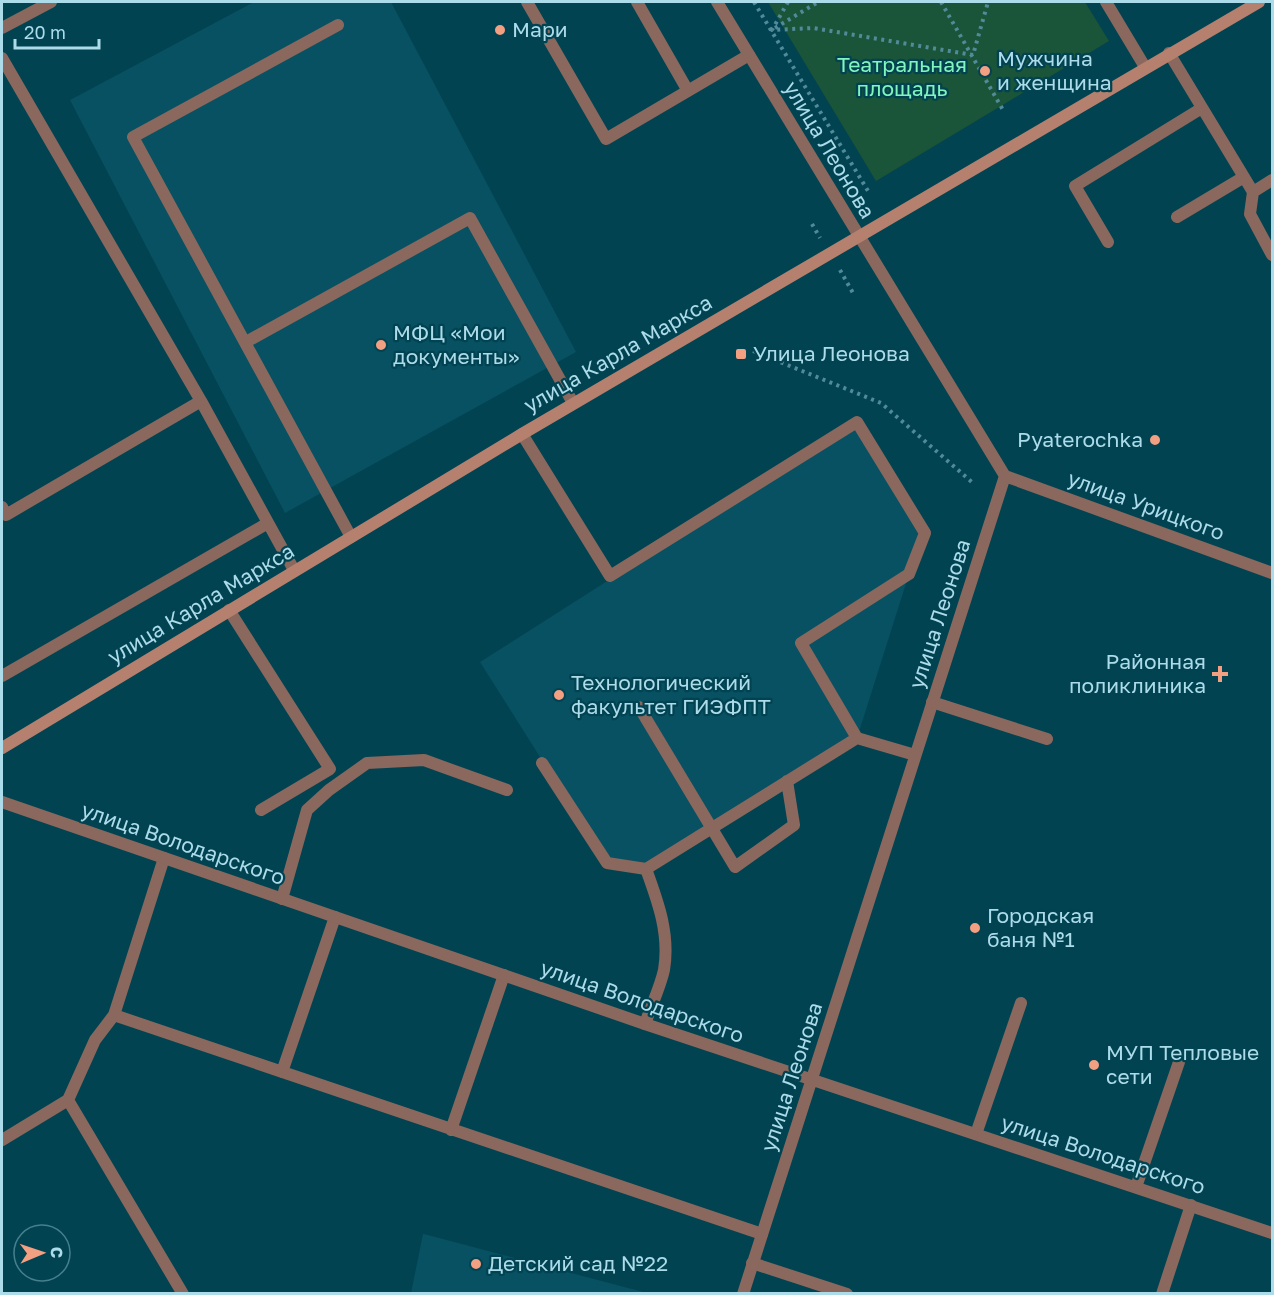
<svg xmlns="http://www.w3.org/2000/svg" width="1274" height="1295" font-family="'Golos Text',sans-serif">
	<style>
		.built { fill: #075162 }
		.green { fill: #1a5439 }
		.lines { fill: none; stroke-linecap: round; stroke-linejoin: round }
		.path { stroke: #518a99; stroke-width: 4; stroke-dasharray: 3 4.5; stroke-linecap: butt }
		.lane { stroke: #8a685d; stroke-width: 12 }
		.street { stroke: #8a685d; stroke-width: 12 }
		.secondary { stroke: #b6806e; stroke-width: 12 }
		.poi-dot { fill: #f39f82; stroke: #024352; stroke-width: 2 }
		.labels { text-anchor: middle; stroke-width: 4.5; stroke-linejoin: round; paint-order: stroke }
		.poi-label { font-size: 21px; fill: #acdbea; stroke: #024352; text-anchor: start }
		.park-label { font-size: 21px; fill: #82f5bc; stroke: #024352 }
		.street-label { font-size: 21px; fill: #acdbea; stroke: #024352 }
	</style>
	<rect width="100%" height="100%" fill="#024352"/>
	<path class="built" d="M254,2H391L576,352L285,513L70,100Z
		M857,422L925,533L909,574L857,738L646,869L607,863L480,662Z
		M423,1234H424L647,1293H411Z"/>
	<path class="green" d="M768,2H1085L1109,41L876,181Z"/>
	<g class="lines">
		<path class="path" d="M754,2L868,191
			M788,2L772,30L813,28L973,55L988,2
			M941,2L1003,110
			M775,28L818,2
			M812,224L820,238
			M840,270L853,293
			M753,351L881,403L973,483"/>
		<path class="lane" d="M527,2L606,139L749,55
			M637,2L688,91
			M1106,2L1145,67
			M338,25L133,137L351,537
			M2,28L51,2
			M1169,53L1253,192L1272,180
			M2,58L201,401L294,570
			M1253,192L1250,214L1272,255
			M1177,217L1244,177
			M1108,242L1075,186L1202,108
			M246,342L470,218L573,403
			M522,434L610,576L857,422L925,533L909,574L801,643L857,738L646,869L607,863L542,763
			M2,507L6,515L201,401
			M229,610L330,769L261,810
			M2,676L268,523
			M932,702L1047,739
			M639,707L735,867L794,825L787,781
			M857,738L915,755
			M282,899L307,810L329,790L367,763L424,760L507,790
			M114,1015L762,1234
			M645,1024C651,1006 660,988 664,970C670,934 658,902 646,869
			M282,1072L335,917
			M68,1100L183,1294
			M451,1130L504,975
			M976,1134L1021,1003
			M2,1140L68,1100L95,1040L114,1015L164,858
			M1136,1187L1179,1062
			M752,1263L847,1294
			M1162,1294L1191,1205"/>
		<path class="street" d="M717,2L1005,476L743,1294
			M1005,476L1272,573
			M2,802L645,1024L1272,1233"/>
		<path class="secondary" d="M2,748L522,434L1259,2"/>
	</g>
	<g class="poi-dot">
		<circle cx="500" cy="30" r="6"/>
		<circle cx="985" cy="71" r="6"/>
		<circle cx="381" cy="345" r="6"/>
		<rect x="735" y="348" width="12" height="12" rx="3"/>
		<circle cx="1155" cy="440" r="6"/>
		<path d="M1217 665h6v6h6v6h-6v6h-6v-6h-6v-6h6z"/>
		<circle cx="559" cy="695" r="6"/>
		<circle cx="975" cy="928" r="6"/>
		<circle cx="1094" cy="1065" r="6"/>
		<circle cx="476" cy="1264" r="6"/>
	</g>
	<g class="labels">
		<g class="poi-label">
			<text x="512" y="37">Мари</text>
			<text x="997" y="66">Мужчина<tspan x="997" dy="24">и женщина</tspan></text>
			<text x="393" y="340">МФЦ «Мои<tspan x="393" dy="24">документы»</tspan></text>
			<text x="753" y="361">Улица Леонова</text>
			<text x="1143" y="447" text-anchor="end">Pyaterochka</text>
			<text x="1206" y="669" text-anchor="end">Районная<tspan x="1206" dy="24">поликлиника</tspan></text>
			<text x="571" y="690">Технологический<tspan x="571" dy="24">факультет ГИЭФПТ</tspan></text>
			<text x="987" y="923">Городская<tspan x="987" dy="24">баня №1</tspan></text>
			<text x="1106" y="1060">МУП Тепловые<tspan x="1106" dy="24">сети</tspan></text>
			<text x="488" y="1271">Детский сад №22</text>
		</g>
		<g class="park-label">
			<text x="902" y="72">Театральная<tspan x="902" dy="24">площадь</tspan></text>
		</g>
		<g class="street-label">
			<text transform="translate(829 150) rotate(59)" y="7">улица Леонова</text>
			<text transform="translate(618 354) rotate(-30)" y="7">улица Карла Маркса</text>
			<text transform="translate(1146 506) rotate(20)" y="7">улица Урицкого</text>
			<text transform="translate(201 604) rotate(-31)" y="7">улица Карла Маркса</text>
			<text transform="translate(940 614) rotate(-72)" y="7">улица Леонова</text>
			<text transform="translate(183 844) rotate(19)" y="7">улица Володарского</text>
			<text transform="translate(642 1002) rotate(19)" y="7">улица Володарского</text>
			<text transform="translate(792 1077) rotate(-72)" y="7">улица Леонова</text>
			<text transform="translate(1103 1155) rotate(18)" y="7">улица Володарского</text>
		</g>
	</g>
	<rect width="1274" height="1295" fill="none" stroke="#acdbea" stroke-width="6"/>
	<g transform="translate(42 1253) rotate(88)"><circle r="28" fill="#024352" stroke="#46808f" stroke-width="1.5"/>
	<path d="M0-4.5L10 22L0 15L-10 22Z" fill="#f39f82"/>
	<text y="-9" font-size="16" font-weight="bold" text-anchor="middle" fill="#acdbea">С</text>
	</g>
	<path d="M15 39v9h84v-9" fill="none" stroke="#acdbea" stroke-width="3"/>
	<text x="24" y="39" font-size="18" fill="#acdbea" stroke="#024352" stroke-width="4.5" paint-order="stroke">20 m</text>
</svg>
